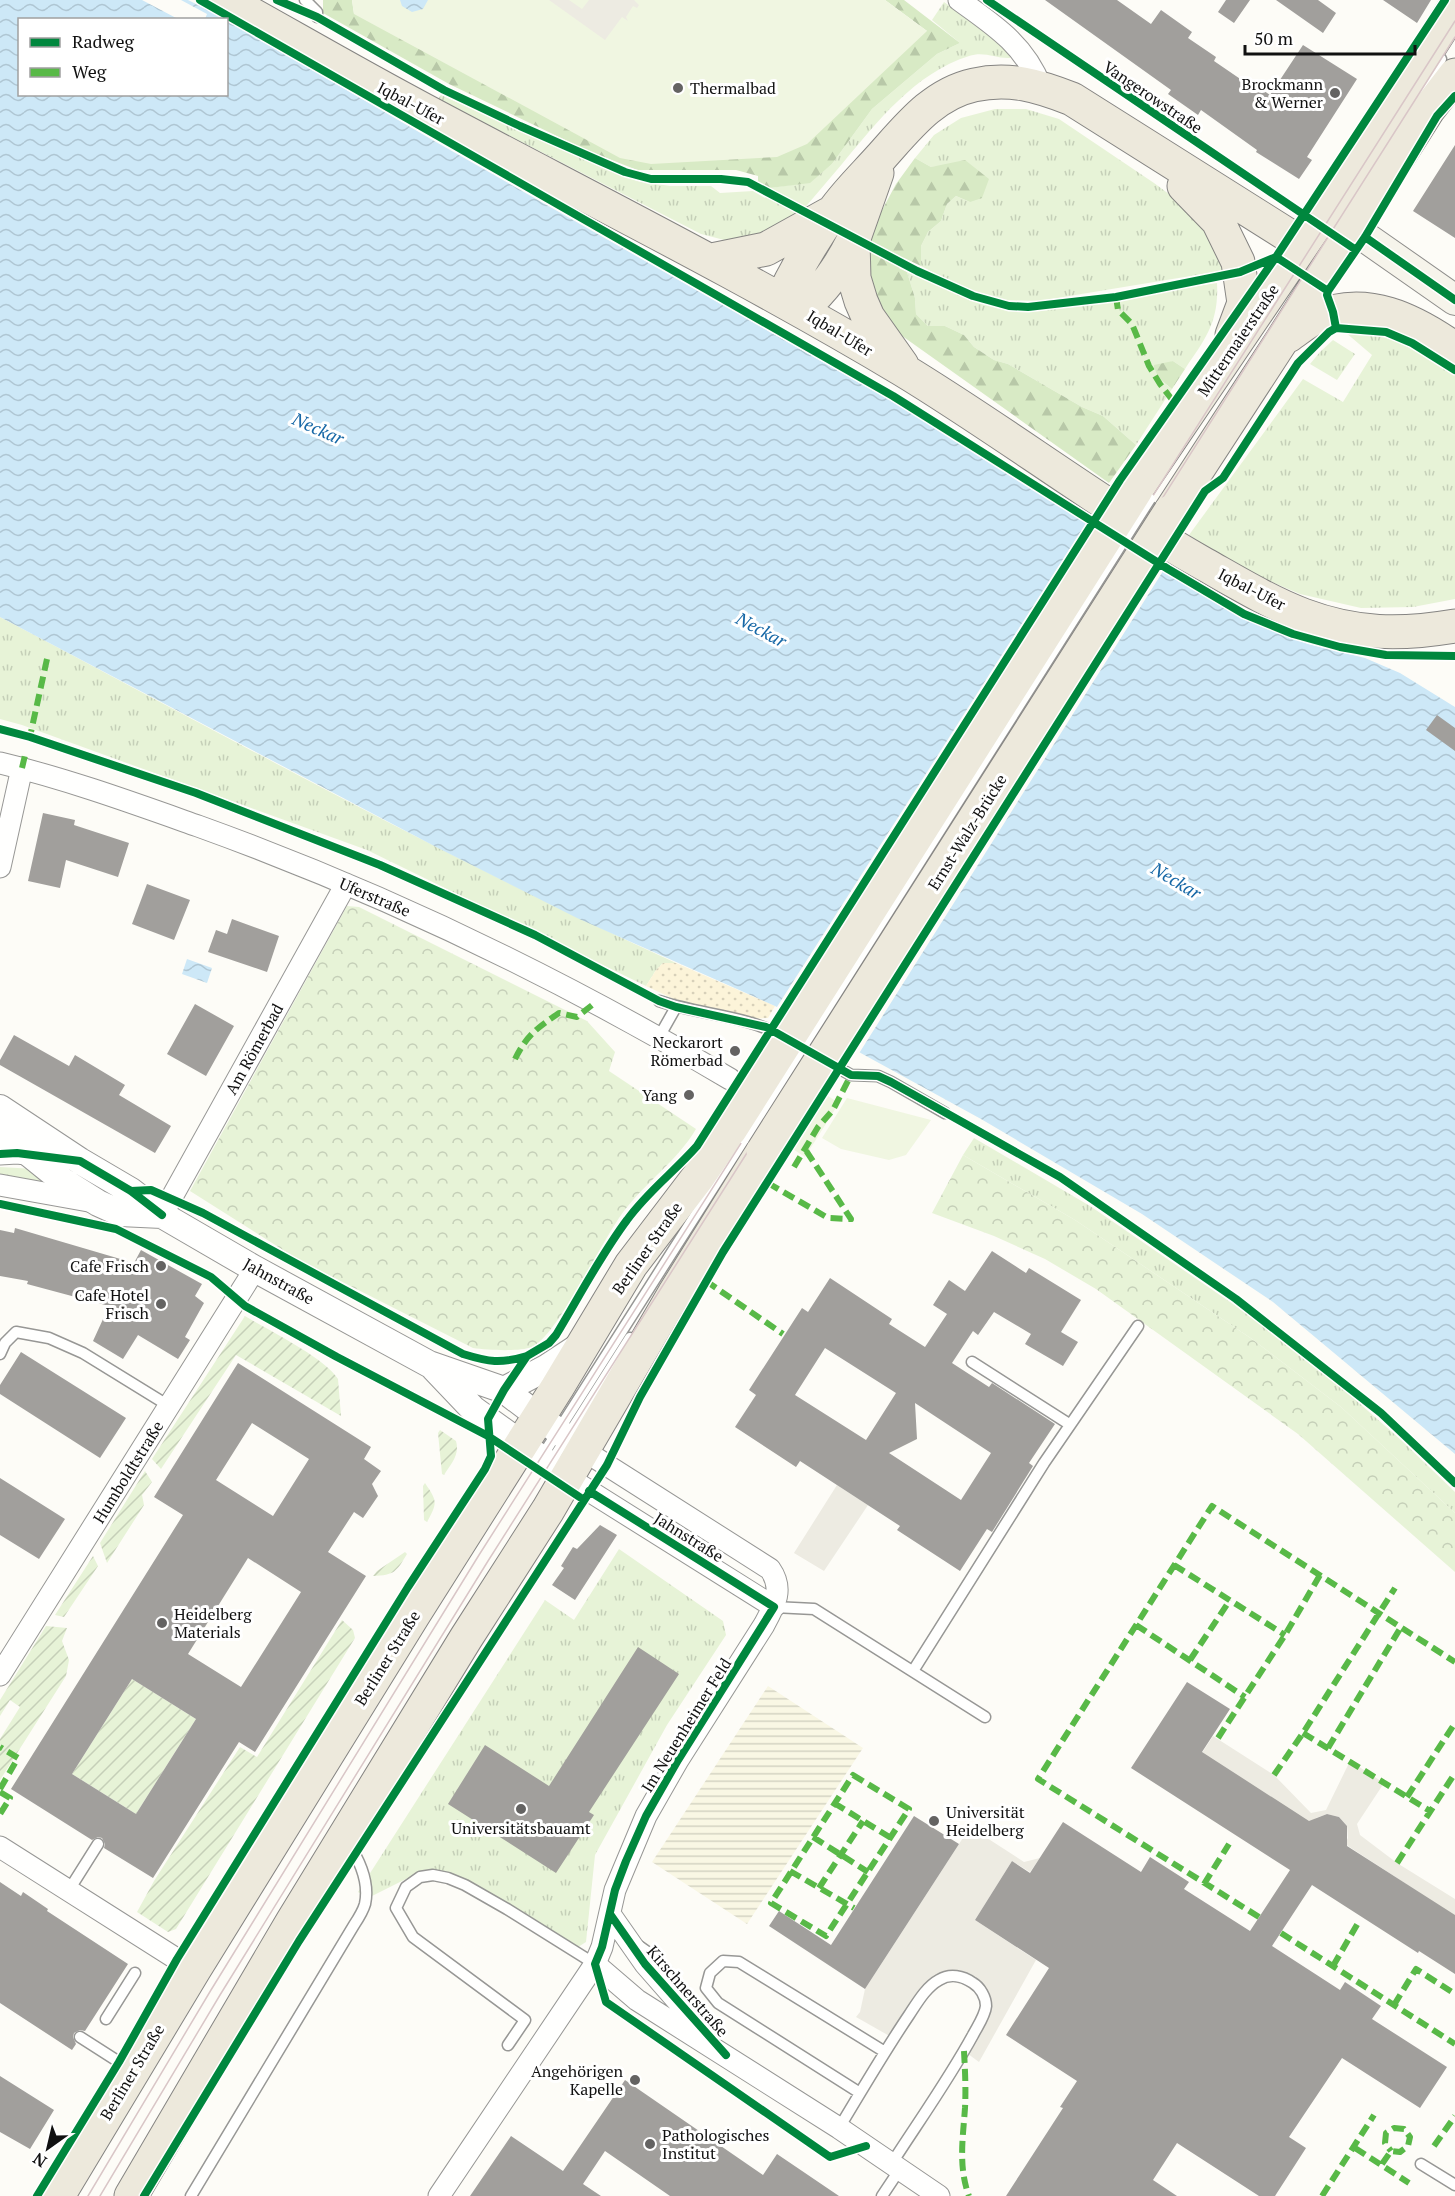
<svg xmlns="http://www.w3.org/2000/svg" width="1455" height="2196" font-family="'PT Serif',serif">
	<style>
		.farmland { fill: url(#farmland-rules) }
		.grass { fill: url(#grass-tufts) }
		.forest { fill: url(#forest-firs) }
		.sand { fill: url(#sand-dots) }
		.park { fill: url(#park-crowns) }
		.garden { fill: url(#garden-furrows) }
		.pitch { fill: #f0f6e1 }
		.plaza { fill: #edebe2 }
		.water { fill: url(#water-waves) }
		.pier { fill: #fdfcf7 }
		.building { fill: #a19f9c; fill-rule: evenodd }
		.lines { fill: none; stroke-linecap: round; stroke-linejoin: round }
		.service-casing { stroke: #979795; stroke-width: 13 }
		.minor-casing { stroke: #979795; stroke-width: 23 }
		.tertiary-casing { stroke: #979795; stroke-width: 28 }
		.secondary-casing { stroke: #8e8d8b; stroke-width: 32 }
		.primary-casing { stroke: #858482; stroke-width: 35 }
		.service { stroke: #fffffe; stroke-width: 10 }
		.minor { stroke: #fffffe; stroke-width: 21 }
		.tertiary { stroke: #fffffe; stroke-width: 26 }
		.secondary { stroke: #f6f4eb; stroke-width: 30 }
		.primary { stroke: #ede9dc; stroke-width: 33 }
		.tram { stroke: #d9c6c7; stroke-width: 1.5 }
		.service-bridge-casing { stroke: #979795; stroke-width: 13; stroke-linecap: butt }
		.primary-bridge-casing { stroke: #858482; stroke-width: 35; stroke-linecap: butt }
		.service-bridge { stroke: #fffffe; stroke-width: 10 }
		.primary-bridge { stroke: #ede9dc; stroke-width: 33 }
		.quiet { stroke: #58b947; stroke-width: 6; stroke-dasharray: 12 6; stroke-linecap: butt }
		.cycleway-casing { stroke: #fff; stroke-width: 11 }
		.cycleway { stroke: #00873e; stroke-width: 8 }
		.poi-dot { fill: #646362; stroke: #fff; stroke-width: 2 }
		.labels { text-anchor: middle; stroke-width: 6; stroke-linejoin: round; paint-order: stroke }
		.poi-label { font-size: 16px; fill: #111; stroke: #fff; text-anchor: end }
		.street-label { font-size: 16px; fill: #111; stroke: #fff }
		.water-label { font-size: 18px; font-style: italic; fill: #1768a6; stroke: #fff }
	</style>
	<defs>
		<pattern id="farmland-rules" width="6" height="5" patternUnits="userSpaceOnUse" patternTransform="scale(1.5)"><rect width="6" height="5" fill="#f9f7e4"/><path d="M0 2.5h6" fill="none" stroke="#d4d3c3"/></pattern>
		<pattern id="grass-tufts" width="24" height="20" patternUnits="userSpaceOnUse" patternTransform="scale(1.5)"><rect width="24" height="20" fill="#e7f3d7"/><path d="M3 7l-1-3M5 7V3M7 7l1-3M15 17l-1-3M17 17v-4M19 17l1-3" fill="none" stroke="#c5cfb8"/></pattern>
		<pattern id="forest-firs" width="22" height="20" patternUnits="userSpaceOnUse" patternTransform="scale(1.5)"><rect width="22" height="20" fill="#d8eac5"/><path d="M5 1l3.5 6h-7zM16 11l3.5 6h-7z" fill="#b8c8a8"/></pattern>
		<pattern id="sand-dots" width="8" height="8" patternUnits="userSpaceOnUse" patternTransform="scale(1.5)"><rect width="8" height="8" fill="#fcf4d9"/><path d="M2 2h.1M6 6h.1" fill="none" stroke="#d7d0b9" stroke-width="1.8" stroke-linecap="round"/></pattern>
		<pattern id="park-crowns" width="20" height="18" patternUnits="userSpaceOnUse" patternTransform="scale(1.5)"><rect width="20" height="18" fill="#e7f3d7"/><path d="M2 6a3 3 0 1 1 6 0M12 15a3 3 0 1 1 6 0" fill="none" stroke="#c5cfb8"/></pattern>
		<pattern id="garden-furrows" width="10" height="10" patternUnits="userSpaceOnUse" patternTransform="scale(1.5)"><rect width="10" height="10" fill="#e7f3d7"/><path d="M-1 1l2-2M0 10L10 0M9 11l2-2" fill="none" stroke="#c5cfb8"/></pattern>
		<pattern id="water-waves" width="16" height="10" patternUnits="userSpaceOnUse" patternTransform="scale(1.5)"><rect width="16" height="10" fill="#cde8f7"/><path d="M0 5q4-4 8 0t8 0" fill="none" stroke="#afc6d3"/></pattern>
	</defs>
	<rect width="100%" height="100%" fill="#fdfcf7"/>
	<path class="farmland" d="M768,1686L863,1748L747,1924L652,1862Z"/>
	<path class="grass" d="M944,2L1011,49L1013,54L1010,58C996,59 985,51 969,56C915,73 877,122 842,164C825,184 808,204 791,224L778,233L732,242L701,234L438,99L441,95L637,181L670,186H711L720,193L753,191L765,198L770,188L810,182L832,164L872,109L937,54L960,43L932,20Z
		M995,109H1026L1059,119L1154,183L1196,214L1227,270L1039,301L1004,300L980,293L959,286L921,266V246L928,232L941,221L947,204L956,196L970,202L942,166L931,167L915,158L934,135L961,118Z
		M907,272C947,289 986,311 1031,311L1217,283C1219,322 1206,338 1185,369L1173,361L1154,369L1164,383L1172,389L1136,445L1103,416L1082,407L1008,364L994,360L974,347L964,335L945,326H928L916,314L915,298Z
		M1345,332C1387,330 1421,353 1455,375V599L1413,607L1361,608L1300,594L1241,569L1189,535L1303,379L1343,402L1372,355Z
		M1333,340L1355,354L1337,380L1310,364L1320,352Z
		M0,617C224,735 446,858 676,963H663L656,970L646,986L367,850L22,725L0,719Z
		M974,1138L1090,1206L1233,1304L1326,1374L1401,1440L1455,1492V1513L1341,1407L1252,1339L1075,1220L963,1155Z
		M0,1167L35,1169L56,1184L0,1175Z
		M619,1549L723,1621L726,1635L667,1725L595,1855L586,1942L578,1947L463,1878L412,1876L368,1898L358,1892L545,1600L574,1620Z"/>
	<path class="forest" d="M323,0H352L354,14L927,31L885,0H904L960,43L937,54L872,109L832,164L810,183L770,188L758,182V176L736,170H637L584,149L449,84L323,13Z
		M915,158L931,167L965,160L989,179L982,198L970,202L956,196L947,204L941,221L928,232L921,246V266L904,258L899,268L907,272L915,298L916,314L928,326H945L964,335L974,347L994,360L1008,364L1082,407L1103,416L1136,445L1109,483L898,333L880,312L870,289L869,253L870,238L880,214L896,184Z
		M1173,361L1185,369L1172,389C1164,383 1154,374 1154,365Z"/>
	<path class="sand" d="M663,963H676L775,1006L768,1018L740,1019L676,1000L646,986L656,970Z"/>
	<path class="park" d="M347,906L359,907L587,1021L615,1052L609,1071L696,1129C678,1160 646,1182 624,1211C603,1238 558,1335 532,1347C518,1352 488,1350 473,1348L299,1260L190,1191Z
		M963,1155L1075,1220L1252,1339L1341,1407L1455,1513V1572L1298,1434L1096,1289L1045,1259L994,1236L932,1213Z"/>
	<path class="garden" d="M245,1316C268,1330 325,1358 338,1379L341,1416L236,1355L161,1469L152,1459Z
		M440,1430L456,1441C460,1455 451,1464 444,1475L442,1474L438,1433Z
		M145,1471L152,1482L142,1495L144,1505L107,1563L100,1543Z
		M425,1483C437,1501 438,1502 427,1522L424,1520L423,1486Z
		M405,1552L407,1554C396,1572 395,1575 373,1576L377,1571Z
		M93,1556L98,1566L64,1617L55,1615Z
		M342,1620L353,1630L355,1638L176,1929L168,1932L137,1912L154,1881L240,1747L257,1757Z
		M46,1626L67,1628L62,1641L69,1660L66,1676L0,1780V1739L20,1707L10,1700L0,1716V1700Z
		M132,1679L196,1719L136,1814L72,1774Z"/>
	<path class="pitch" d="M352,0H885L927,31L807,144L777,157L651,164L620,158L354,14Z
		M756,1050L839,1103L805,1157L722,1103Z
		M847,1098L931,1120L906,1155L889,1160L841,1149L822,1138Z"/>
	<path class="plaza" d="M549,0H569L582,9L589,0H634L639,5L637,8L633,6L626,17L628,21L622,17L605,40Z
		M837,1485L868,1505L824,1571L794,1553Z
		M1213,1736L1274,1775L1311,1813L1326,1810L1350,1761L1384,1783L1357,1824L1360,1835L1397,1863L1455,1899V1916L1345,1844L1348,1838L1347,1826L1339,1817L1327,1814L1316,1818L1312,1823L1189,1773Z
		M970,1827L1024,1862L1040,1858L1030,1872L1012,1861L975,1920L1036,1960L979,2062L964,2051L986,2005L970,1981L939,1979L893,2038L856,2017L860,2012L865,1989Z"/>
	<path class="water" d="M0,0H188L226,19L20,20V94H226V20L436,142L942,430L1155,566L1243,619L1308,644L1365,658L1400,673L1455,707V1454L1273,1302L1142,1214L981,1119L775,1006L577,918L438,848L0,617Z
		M400,0H428L423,9L412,12L402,6Z
		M187,959L212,968L207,983L182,974Z"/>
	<path class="pier" d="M142,0H181L207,14L205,19H178Z
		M1088,520L1165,568L858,1055L775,1010Z"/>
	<path class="building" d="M1045,0H1117L1151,24L1161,10L1192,32L1188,38L1216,57L1214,61L1252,87L1254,84L1270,95L1303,45L1357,79L1307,157L1312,160L1299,179L1256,152L1257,150L1201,110L1198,115L1168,94L1171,90Z
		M1226,0H1250L1234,23L1218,12Z
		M1276,0H1318L1336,13L1323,33Z
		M1383,0H1431L1417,23Z
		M1455,145V238L1413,211Z
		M1437,715L1455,728V751L1426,730Z
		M43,813L75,820L74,825L129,843L118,877L66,860L60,888L28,881Z
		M147,884L190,900L174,940L132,924Z
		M232,919L279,936L267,972L208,952L216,930L227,934Z
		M195,1004L234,1026L206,1076L167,1054Z
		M14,1035L69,1066L75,1055L125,1085L119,1095L171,1126L155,1153L0,1065V1060Z
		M15,1228L134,1263L141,1250L202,1284L195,1296L204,1303L185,1337L190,1340L178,1359L138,1335L123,1359L93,1341L109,1306L27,1284L28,1281L0,1276V1230L14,1233Z
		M992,1251L1026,1273L1029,1268L1081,1300L1061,1332L1078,1342L1063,1366L1025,1344L1031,1334L994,1312L978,1335L973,1331L952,1363L989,1387L992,1383L1055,1424L1029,1463L1033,1466L992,1532L987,1529L960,1571L897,1530L900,1526L800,1461L796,1467L735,1427L756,1395L749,1390L802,1308L808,1312L830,1278L892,1319L889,1324L925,1347L947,1314L933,1305L949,1280L965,1291ZM825,1348L896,1393L866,1440L795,1395ZM915,1403L991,1453L961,1500L889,1453L917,1439Z
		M21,1352L126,1418L100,1458L0,1394V1385Z
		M238,1363L371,1447L364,1459L381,1471L372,1484L378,1496L363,1518L354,1512L328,1552L366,1576L255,1752L239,1742L153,1878L104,1848L105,1844L102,1838L98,1837L92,1840L11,1789L183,1515L154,1497ZM252,1423L309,1459L273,1516L216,1480ZM248,1558L301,1592L241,1687L188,1654ZM132,1679L196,1719L136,1814L72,1774Z
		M0,1478L65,1519L39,1559L0,1535Z
		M600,1525L617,1535L575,1600L552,1585L564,1568L561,1566L573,1547L577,1549Z
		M638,1647L679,1674L589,1812L594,1815L556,1873L448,1804L485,1745L549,1786Z
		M1187,1682L1230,1709L1202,1752L1309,1821L1327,1814L1339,1817L1347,1826V1846L1455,1915V1974L1419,1951L1418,1953L1312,1885L1272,1946L1340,1990L1345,1982L1381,2006L1372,2019L1447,2067L1420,2108L1342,2058L1289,2137L1306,2148L1275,2196H1259L1177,2143L1153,2180L1177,2196H1006L1063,2108L1060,2107L1077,2081L1006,2035L1049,1968L975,1920L1012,1861L1030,1873L1063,1822L1141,1872L1150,1857L1189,1882L1184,1889L1250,1931L1290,1870L1131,1768Z
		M914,1816L959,1844L865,1989L769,1926L779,1911L831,1945Z
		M0,1882L21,1896L23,1892L48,1909L47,1911L128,1964L85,2031L80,2030L74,2033L73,2037L76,2044L72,2050L0,2003Z
		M0,2076L54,2110L30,2149L0,2132Z
		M625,2080L763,2175L777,2154L839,2196H670L605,2151L583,2184L601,2196H470L511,2136L563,2171Z"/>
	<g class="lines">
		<defs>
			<path id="service" d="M305,0L317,12V17
				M1411,107L1441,59
				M659,1001C700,1015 747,1015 784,1037
				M659,1037L676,1007
				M824,1060L851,1075L878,1076L891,1082L945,1113
				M0,1354L5,1343L16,1332L49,1338L83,1353L169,1406
				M972,1362L1069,1424
				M541,1458L744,1139
				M550,1464L630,1338
				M774,1607L814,1609L985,1717
				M913,1671L1044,1463L1138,1326
				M69,1890L98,1844
				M639,1946C662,1961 681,1986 696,2009
				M106,2019L135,1973
				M80,2037L130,2069
				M508,2045L525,2020L413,1937L396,1908L406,1887L420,1877L433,1875L448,1878L465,1885L507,1909L595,1964
				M860,2093L718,2003L706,1988L710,1973L723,1961L739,1962L885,2052
				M839,2128C862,2090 884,2052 909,2015C917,2003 926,1987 939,1980C950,1973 963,1976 973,1983C980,1987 986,1997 986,2006C985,2016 977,2027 973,2035C949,2079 919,2121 892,2163
				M1421,2164L1455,2185
				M191,2196L354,1925C358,1919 363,1911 365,1904C370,1881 359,1859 347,1841
				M882,2196L900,2169"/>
			<path id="minor" d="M959,0C994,25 1025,45 1041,87
				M0,763C67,779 133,803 198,826C384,893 560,978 730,1079
				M0,867L22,768
				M0,1154L17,1153L35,1155
				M0,1185L94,1202
				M162,1215L346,884
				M567,1477L774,1607
				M0,1675L255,1269
				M0,1847L194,1970
				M610,1914L645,1964L709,2037
				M595,1964L637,2000L839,2128L939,2196
				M439,2196L595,1964L602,1947L615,1890L646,1816L678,1760L764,1625C775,1605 784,1589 770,1569L583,1450"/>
			<path id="tertiary" d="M0,1108L80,1161L131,1191L162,1215L255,1269L429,1364L504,1390L583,1450
				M0,1130L63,1181L98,1203L120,1213L162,1215
				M434,1368L473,1409L567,1477
				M504,1390L546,1368L581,1345"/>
			<path id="secondary" d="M1355,223L1365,237L1455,300"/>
			<path id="primary" d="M226,0C291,36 356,74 422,109C583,195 746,276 903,370C1005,432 1100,505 1204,564C1236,582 1269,602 1303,615C1356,635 1401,635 1455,626
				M877,173L853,241L854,278L861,301L868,317L902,365
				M1184,186L1218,221L1238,262L1244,303L1232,335
				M712,260L766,249L829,214
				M782,299C796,269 813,240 833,212C847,192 865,175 881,157C908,127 933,94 974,85C1010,77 1039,86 1072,99L1302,244
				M801,310C824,289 839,269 853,241
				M1288,336C1297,330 1306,322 1315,318C1366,295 1414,320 1455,349
				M1136,490L1317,223L1455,7
				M1170,512L1282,340L1428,110L1455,75
				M58,2196L194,1970L414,1614L557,1388L631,1265L698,1177L730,1130
				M131,2196L292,1922L466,1638L548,1510L674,1294L763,1151"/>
		</defs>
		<use href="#service" class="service-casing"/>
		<use href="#minor" class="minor-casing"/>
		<use href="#tertiary" class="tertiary-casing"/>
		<use href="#secondary" class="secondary-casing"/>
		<use href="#primary" class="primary-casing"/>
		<use href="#service" class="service"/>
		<use href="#minor" class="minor"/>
		<use href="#tertiary" class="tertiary"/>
		<use href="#secondary" class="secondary"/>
		<use href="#primary" class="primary"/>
		<path class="tram" d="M88,2196L211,1990L479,1555L1455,21
			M100,2196L220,1995L488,1561L1455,37"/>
		<defs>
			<path id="service-bridge" d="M744,1139L1150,499"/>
			<path id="primary-bridge" d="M730,1130L1136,490
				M763,1151L1170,512"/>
		</defs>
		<use href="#service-bridge" class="service-bridge-casing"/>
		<use href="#primary-bridge" class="primary-bridge-casing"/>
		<use href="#service-bridge" class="service-bridge"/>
		<use href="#primary-bridge" class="primary-bridge"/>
		<path class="quiet" d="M1116,297L1118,310L1132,324L1149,366L1160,384L1174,402
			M29,741L47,659
			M22,768L26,751
			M515,1059C527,1035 537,1028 559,1013L577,1017L596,1002
			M794,1167L818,1127L833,1110L851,1075
			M768,1183L828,1218L851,1219L805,1149
			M706,1281L783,1334
			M1174,1565L1285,1635
			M1136,1625L1245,1697
			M1190,1660L1230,1600
			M1303,1733L1430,1811
			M1218,1738L1285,1635L1320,1575
			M1328,1748L1401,1627
			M853,1775L909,1809L826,1936L771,1903Z
			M1274,1775L1303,1733L1395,1588
			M0,1789L18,1758L0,1747
			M0,1792L10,1798L0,1814
			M1407,1797L1455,1723
			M834,1803L891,1838
			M813,1837L868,1872
			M1397,1863L1455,1773
			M790,1871L854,1908
			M1204,1884L1229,1844
			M819,1888L863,1821
			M1259,1917L1038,1779L1212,1506L1455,1662
			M1281,1933L1455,2044
			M1333,1966L1358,1923
			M1394,2005L1416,1969L1455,1994
			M964,2051C965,2070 966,2089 965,2108C963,2137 958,2167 969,2196
			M1434,2146L1455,2116
			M1355,2148L1409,2183
			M1382,2164L1391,2151L1400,2152L1408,2146L1410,2137L1404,2129L1394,2128L1386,2133L1385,2143L1391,2151
			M1322,2196L1374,2115"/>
		<defs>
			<path id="cycleway" d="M200,0L893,396L1168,569L1244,614L1293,634L1340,647L1386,655L1455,656
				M277,0L317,17L444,90L520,126L625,172L651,179H721L748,182L917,271L973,296L1009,306L1028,307L1116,297L1240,272L1276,257L1328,291
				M987,0L1356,250
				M1365,237L1455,300
				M1336,328L1386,332L1412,343L1455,370
				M0,729L30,737L196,793L380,865L535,935L659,1001L676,1007L766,1027L851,1075L878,1076L891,1082L1060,1177L1236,1299L1381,1413L1455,1483
				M0,1154L17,1153L80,1161L131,1191L162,1215
				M131,1191L151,1190L203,1213L463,1354C489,1362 500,1364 527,1356
				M0,1204L116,1229L211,1277L245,1306L337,1357L488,1436L584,1500
				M589,1491L774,1607L678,1760L646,1816L626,1861L615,1890L602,1947L595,1964L606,2002L830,2157L866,2146
				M610,1914L645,1964L726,2055
				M37,2196L119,2062L177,1959L408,1587L485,1469L491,1456L488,1419L504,1390L527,1356L549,1343L556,1335C579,1297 600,1256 627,1220C647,1192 674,1172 697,1146L1120,480L1276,257L1445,0
				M144,2196L299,1941L607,1465L640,1397L723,1252L1205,491L1223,478L1298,363L1329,332L1336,328L1333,312L1327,295L1328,291L1365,237L1437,116L1455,96"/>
		</defs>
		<use href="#cycleway" class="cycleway-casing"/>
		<use href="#cycleway" class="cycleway"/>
	</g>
	<g class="poi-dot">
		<circle cx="678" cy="88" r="6"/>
		<circle cx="1335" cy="93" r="6"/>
		<circle cx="735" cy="1051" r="6"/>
		<circle cx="689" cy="1095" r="6"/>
		<circle cx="161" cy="1266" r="6"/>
		<circle cx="161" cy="1304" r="6"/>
		<circle cx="162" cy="1623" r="6"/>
		<circle cx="521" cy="1809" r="6"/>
		<circle cx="934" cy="1821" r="6"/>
		<circle cx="635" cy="2080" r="6"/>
		<circle cx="650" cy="2144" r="6"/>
	</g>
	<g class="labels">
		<g class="poi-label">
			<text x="1323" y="90">Brockmann<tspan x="1323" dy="18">&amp; Werner</tspan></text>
			<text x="690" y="94" text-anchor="start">Thermalbad</text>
			<text x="723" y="1048">Neckarort<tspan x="723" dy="18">Römerbad</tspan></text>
			<text x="677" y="1101">Yang</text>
			<text x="149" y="1272">Cafe Frisch</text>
			<text x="149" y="1301">Cafe Hotel<tspan x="149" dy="18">Frisch</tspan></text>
			<text x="174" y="1620" text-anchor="start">Heidelberg<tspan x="174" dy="18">Materials</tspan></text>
			<text x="946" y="1818" text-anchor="start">Universität<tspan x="946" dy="18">Heidelberg</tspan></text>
			<text x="521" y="1834" text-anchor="middle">Universitätsbauamt</text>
			<text x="623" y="2077">Angehörigen<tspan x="623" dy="18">Kapelle</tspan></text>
			<text x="662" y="2141" text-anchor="start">Pathologisches<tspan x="662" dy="18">Institut</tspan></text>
		</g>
		<g class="street-label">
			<text transform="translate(1153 97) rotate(34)" y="6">Vangerowstraße</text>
			<text transform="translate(411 103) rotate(28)" y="6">Iqbal-Ufer</text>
			<text transform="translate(840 333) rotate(31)" y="6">Iqbal-Ufer</text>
			<text transform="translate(1238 340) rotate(-56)" y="6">Mittermaierstraße</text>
			<text transform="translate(1252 589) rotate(27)" y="6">Iqbal-Ufer</text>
			<text transform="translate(967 832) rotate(-58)" y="6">Ernst-Walz-Brücke</text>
			<text transform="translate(375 897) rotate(23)" y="6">Uferstraße</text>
			<text transform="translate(254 1049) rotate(-61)" y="6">Am Römerbad</text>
			<text transform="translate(647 1248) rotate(-55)" y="6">Berliner Straße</text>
			<text transform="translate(279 1281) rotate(29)" y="6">Jahnstraße</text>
			<text transform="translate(128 1472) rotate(-58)" y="6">Humboldtstraße</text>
			<text transform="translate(689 1537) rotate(32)" y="6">Jahnstraße</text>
			<text transform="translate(387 1658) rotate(-58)" y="6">Berliner Straße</text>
			<text transform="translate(686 1725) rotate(-58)" y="6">Im Neuenheimer Feld</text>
			<text transform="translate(688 1991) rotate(49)" y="6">Kirschnerstraße</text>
			<text transform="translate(132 2072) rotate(-59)" y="6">Berliner Straße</text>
		</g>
		<g class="water-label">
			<text transform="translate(318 429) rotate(24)" y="6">Neckar</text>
			<text transform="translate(761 630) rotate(28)" y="6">Neckar</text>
			<text transform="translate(1176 881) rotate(31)" y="6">Neckar</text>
		</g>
	</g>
	<rect x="18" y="18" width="210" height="78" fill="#ffffff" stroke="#a0a0a0" stroke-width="1.5"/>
	<rect x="30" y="38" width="30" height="9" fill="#00873e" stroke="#a0a0a0" stroke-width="1.5"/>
	<text x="72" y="48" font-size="18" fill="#111111">Radweg</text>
	<rect x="30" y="68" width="30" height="9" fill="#58b947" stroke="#a0a0a0" stroke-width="1.5"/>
	<text x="72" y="78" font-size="18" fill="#111111">Weg</text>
	<g transform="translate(48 2148) rotate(214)" stroke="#ffffff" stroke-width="4.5" paint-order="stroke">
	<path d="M0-4.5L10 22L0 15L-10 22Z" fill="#111111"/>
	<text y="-9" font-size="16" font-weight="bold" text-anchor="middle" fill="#111111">N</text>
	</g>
	<path d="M1245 45v9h170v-9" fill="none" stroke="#111111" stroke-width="3"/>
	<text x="1254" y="45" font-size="18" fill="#111111" stroke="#ffffff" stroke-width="4.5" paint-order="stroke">50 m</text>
</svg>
